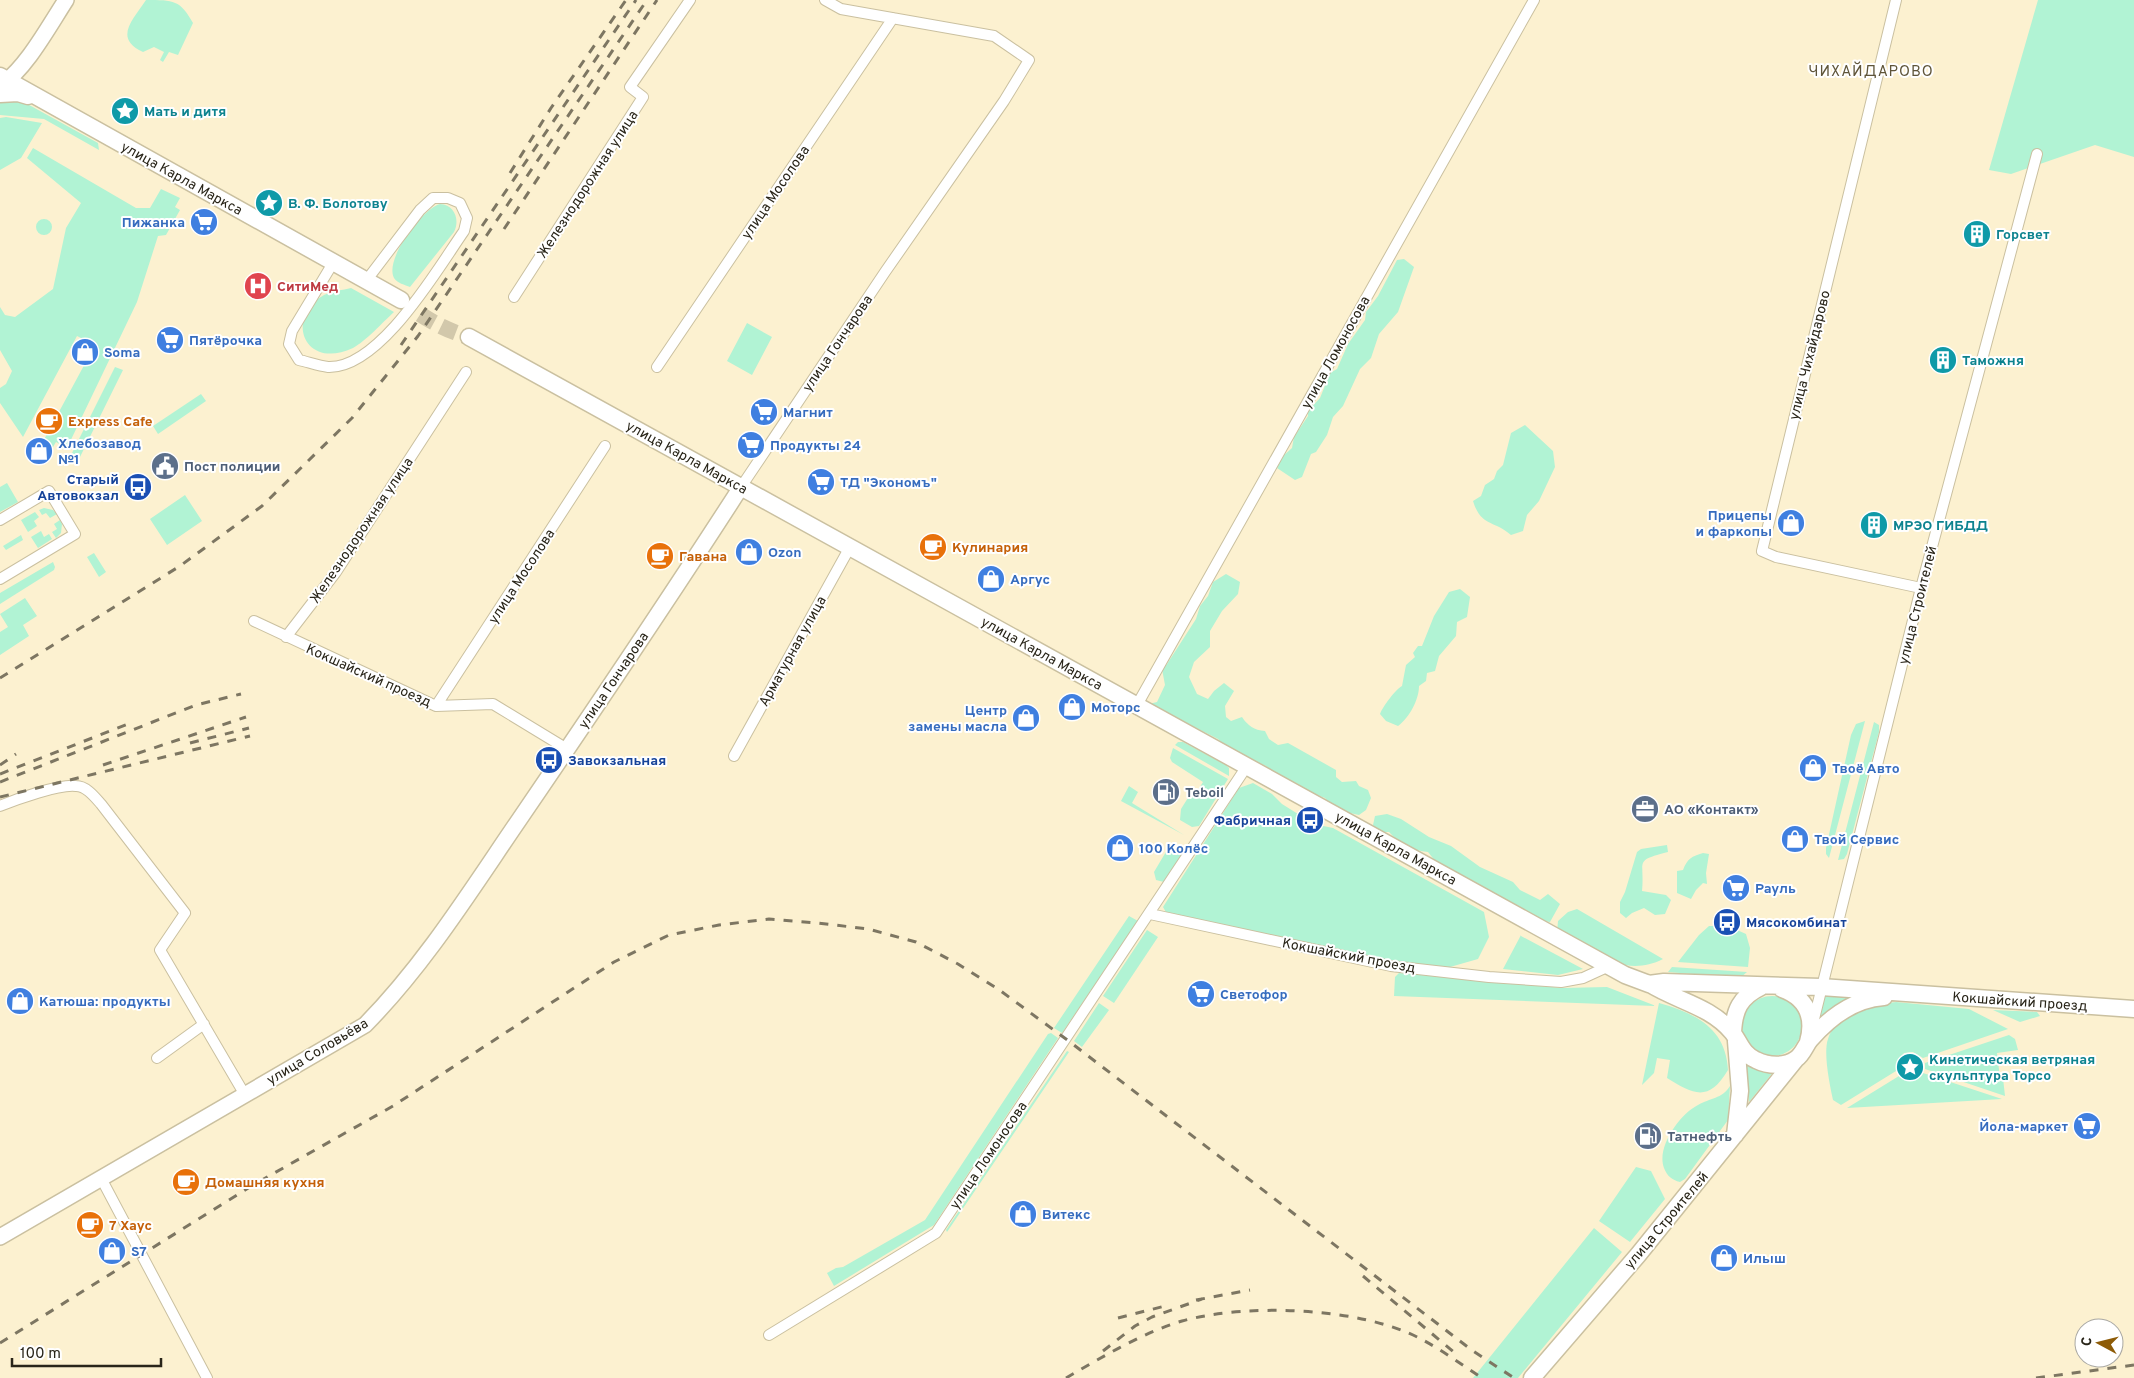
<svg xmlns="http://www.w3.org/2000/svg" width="2134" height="1378" font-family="Overpass,sans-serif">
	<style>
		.green { fill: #b1f3d4 }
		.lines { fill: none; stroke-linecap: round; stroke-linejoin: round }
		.primary-tunnel { stroke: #d2c8ab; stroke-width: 16; stroke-dasharray: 16 8; stroke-linecap: butt }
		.street-casing { stroke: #cac0a0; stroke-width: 12 }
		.secondary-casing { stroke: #cac0a0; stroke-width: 18 }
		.primary-casing { stroke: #cac0a0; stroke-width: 19 }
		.street { stroke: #fff; stroke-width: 10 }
		.secondary { stroke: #fff; stroke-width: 15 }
		.primary { stroke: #fff; stroke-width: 16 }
		.rail { stroke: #7d7662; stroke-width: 3; stroke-dasharray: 9 9; stroke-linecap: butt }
		.labels { text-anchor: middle; stroke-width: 4; stroke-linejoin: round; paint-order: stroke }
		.culture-label { font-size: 14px; font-weight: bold; fill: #0d838f; stroke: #fff; text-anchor: start }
		.street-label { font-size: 14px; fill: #292519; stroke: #fff }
		.shop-label { font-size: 14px; font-weight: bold; fill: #366cbe; stroke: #fff; text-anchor: start }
		.health-label { font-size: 14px; font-weight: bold; fill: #be3a42; stroke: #fff; text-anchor: start }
		.food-label { font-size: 14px; font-weight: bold; fill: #c56008; stroke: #fff; text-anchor: start }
		.service-label { font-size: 14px; font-weight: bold; fill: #4e5e75; stroke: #fff; text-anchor: start }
		.transit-label { font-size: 14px; font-weight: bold; fill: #164399; stroke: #fff; text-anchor: end }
		.neighbourhood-label { font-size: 15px; letter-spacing: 1px; fill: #5f5539; stroke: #fff }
	</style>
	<rect width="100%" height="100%" fill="#fcf1d0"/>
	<path class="green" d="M146,0C174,0 180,0 193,23L178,55L169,52L163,62L160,60L164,52L154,47L143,52C113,38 133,20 146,0Z
		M2038,0H2134V157L2095,145L2011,174L1989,170Z
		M8,99L22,101L98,143L99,150L44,119L0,115V102Z
		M6,117L42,123L21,158L0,170V118Z
		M33,148L136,208H150L161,189L180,198L175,207L180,210L166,235L158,236L137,302L67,448L56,442L50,452L40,447L95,345L77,336L23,437L0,403V388L6,384L12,371L0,350V307L5,315L15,317L53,289L66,228L81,203L27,158Z
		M440,204C455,205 460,220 454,232L410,287C405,285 397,283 394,278C384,259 423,208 440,204Z
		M36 227a8 8 0 1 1 16 0a8 8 0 1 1-16 0Z
		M1404,259L1414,267L1398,312L1379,334L1371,358L1360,369L1343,406L1333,417L1327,435L1316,452L1311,454L1302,477L1295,480L1277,468L1283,456L1292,448L1294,437L1308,416V411L1320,398L1330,373L1337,369L1348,344L1365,320L1366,312L1378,296L1397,260Z
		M351,288L394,312C383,322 366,341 353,348C304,371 284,317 324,295C332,291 343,290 351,288Z
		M747,323L772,337L752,375L727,361Z
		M115,367L123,370L78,461L70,457Z
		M201,394L206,401L158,434L153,426Z
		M1525,425L1553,451L1555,467L1539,501L1527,515L1523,531L1511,535C1494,520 1481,527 1473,501L1481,496L1485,485L1494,479L1497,471L1503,465L1511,433Z
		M7,483L18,502L0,512V487Z
		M185,495L202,521L167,545L150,519Z
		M44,508L53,510L57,514L50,518L46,513L42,515L39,510Z
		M35,512L39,517L34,521L37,526L28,532L21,520Z
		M60,520L62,524L61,533L56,538L52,532L57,529L54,524Z
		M41,531L44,537L49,534L52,539L38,548L31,537Z
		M21,535L23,540L6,550L3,546Z
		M94,553L106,572L99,577L87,557Z
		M53,562L55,567L54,570L0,604V593Z
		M1226,574L1240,582L1238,594L1222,611L1210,631V647L1194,662L1189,677L1197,694L1208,699L1214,691L1224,683L1234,691L1225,706L1226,717L1231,721L1242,717C1248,726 1254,730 1265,731L1269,739L1278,745L1288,743L1336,770V777L1342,782L1356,781L1359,786L1368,790L1371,798L1366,810L1359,815L1345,812L1330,804L1325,798L1307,791L1298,784L1274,773L1266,766L1228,749L1218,739L1149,704L1157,702L1165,685L1162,669L1167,664L1196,619L1200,606L1208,596L1213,582Z
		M1460,589L1470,597L1467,617L1457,622L1456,636L1439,656L1435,671L1427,673L1426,681L1419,686C1419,700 1409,718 1398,726L1386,721L1380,714C1383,706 1396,689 1402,686L1406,665L1415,657L1413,653L1418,646H1422L1434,616L1449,592Z
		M25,598L37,616L23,625L29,636L0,655V632L8,627L0,614Z
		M1865,721L1829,858L1826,854V848L1851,735L1856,724Z
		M1874,722L1879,725V732L1847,854L1844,859L1838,860Z
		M1178,742H1183L1226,765L1229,768V776L1175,745Z
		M1173,748L1228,779L1199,826L1192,827L1180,820L1181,809L1191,793L1195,795L1203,782L1172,762L1170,758Z
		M1253,783L1272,794L1282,804L1314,824L1333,828L1484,912L1489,937L1478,959L1450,967L1392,961L1167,914L1163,907L1239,788Z
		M1129,786L1138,792L1132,803L1184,835L1121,801Z
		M1387,814L1401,819L1429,837L1451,846L1480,867L1513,882L1520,890L1540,900L1548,894L1560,904L1550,922L1537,920L1436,862L1428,852C1413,851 1399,843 1389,832H1378L1373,825L1375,816Z
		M1170,845L1184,852L1164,882L1156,880L1154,872Z
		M1667,845L1668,852C1633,861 1645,860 1642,891L1666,895L1671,900L1665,914L1655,915L1644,908L1632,913L1626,918L1620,913V902L1625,892L1637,852L1641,849Z
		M1703,853L1709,854L1706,873L1707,884L1703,883L1696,890L1691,899L1677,893V871L1683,870C1687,859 1692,856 1703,853Z
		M1577,909L1663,959C1624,979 1591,951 1557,933L1558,921L1568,912Z
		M1129,916L1138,921L1062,1033L1054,1028Z
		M1709,926H1728L1746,934L1750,948L1748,967L1678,962L1699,935Z
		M1147,930L1158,937L1114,1003L1103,996Z
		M1521,935V936L1583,969L1558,975L1503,969Z
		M1672,967L1747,972L1740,978L1668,972Z
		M1399,973L1562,988L1607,987L1656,1006L1394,996L1395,977Z
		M1825,992L1867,994L1815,1024Z
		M1742 1026a30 30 0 1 1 60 0a30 30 0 1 1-60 0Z
		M1896,1002L1969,1009L2008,1029L1923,1058L1913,1052L1904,1053L1896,1063V1071L1841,1105L1833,1100C1830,1086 1823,1053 1828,1039C1835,1014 1873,1004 1896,1002Z
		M1099,1003L1109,1010L1082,1047L1074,1041Z
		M1659,1003C1695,1013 1726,1028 1728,1070C1709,1102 1694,1095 1667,1078L1670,1060L1657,1058L1654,1073L1642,1085Z
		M1993,1010L2037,1012L2040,1016L2020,1022Z
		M1051,1033L1058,1038L934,1225L834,1286L827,1273L836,1268L843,1267L925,1220L1048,1034Z
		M2009,1035L2015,1039L2018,1050L1997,1053L2000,1078H2003L2005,1096L1925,1069V1063Z
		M1067,1051L1069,1052L947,1232L946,1230Z
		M1746,1065L1774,1071L1749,1102Z
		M1923,1073L2002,1099L1847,1108L1899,1076C1908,1084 1916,1081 1923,1073Z
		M1730,1086L1728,1120L1685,1179L1680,1182C1672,1180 1667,1176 1664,1168C1656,1147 1680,1114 1698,1105C1710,1098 1722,1099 1730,1086Z
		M1636,1167L1651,1171L1665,1199L1630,1242L1599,1221Z
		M1594,1228L1622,1252L1518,1378H1473Z"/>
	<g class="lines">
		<path class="primary-tunnel" d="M401,300C420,316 444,330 469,337"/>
		<defs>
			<path id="street" d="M1896,0L1762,551L1776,557L1921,588
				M333,263L292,331L289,344L299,360C308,362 319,366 328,367C380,369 438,268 464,231L467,218L460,203L448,198H433L420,210L366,281
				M514,297L643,97L630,87L690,0
				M657,367L893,18
				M741,487L885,272L1004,101L1029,60L994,36L841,9L825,0
				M0,520L49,491L75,534L0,579
				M254,621L436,706L493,704L567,749
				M286,637L336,572L466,372
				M1137,705L1534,0
				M436,706L605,446
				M734,756L850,547
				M0,806C17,799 59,784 76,786C86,786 94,796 101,804L185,913L160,950L245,1095
				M1150,914L1391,966L1489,977L1561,982L1583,978L1607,967
				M1813,1023L1921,588L2037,154
				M157,1058L204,1024
				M102,1180L207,1378
				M769,1335L936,1233L1247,766"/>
			<path id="secondary" d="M0,86C26,69 49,26 66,0
				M0,1237L365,1025C425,964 471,890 519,820C594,710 669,599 741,487"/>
			<path id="primary" d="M0,76L401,300
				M0,94L18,93L28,96
				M469,337L1625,975L1649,984L1664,982L1821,987L2134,1009
				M1650,984C1677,1001 1710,1006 1732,1032C1740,1042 1742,1054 1756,1060C1768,1066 1785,1067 1796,1059C1803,1054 1805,1046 1810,1040C1829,1018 1853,999 1884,997
				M1782,989C1807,998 1815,1017 1808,1042
				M1733,1033C1734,1010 1740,997 1761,987
				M1735,1135L1740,1091L1736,1041
				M1532,1378L1638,1255L1796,1059"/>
		</defs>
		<use href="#street" class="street-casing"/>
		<use href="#secondary" class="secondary-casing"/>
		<use href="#primary" class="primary-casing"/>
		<use href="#street" class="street"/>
		<use href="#secondary" class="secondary"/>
		<use href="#primary" class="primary"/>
		<path class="rail" d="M510,173L551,108L626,0
			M504,229L657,0
			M401,345L636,0
			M0,678L180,566L262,506L352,418L418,336L647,0
			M190,743L249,728
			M0,765L16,754
			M103,765L246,717
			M0,774L128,724
			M0,782L196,705L241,694
			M0,797L250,736
			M1363,1276L1455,1353
			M1196,1300L1250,1290
			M1118,1318L1165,1306
			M0,1343L253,1185L393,1106L614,962L669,935L719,925L769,919L818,923L868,929L916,942L958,964L998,989L1066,1039L1473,1351L1514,1378
			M1103,1351L1135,1326L1152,1317L1202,1299
			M1066,1378C1102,1357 1142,1333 1182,1321C1248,1303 1361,1307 1421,1339C1442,1350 1462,1365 1482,1378
			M2036,1378L2134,1365"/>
	</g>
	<defs>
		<symbol id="sight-disc" viewBox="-11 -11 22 22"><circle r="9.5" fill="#0f9aa8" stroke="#fff"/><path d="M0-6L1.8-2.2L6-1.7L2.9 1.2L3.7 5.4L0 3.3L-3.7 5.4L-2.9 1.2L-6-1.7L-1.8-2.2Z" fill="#fff"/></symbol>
		<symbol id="supermarket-disc" viewBox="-11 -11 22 22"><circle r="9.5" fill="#3f7fe0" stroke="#fff"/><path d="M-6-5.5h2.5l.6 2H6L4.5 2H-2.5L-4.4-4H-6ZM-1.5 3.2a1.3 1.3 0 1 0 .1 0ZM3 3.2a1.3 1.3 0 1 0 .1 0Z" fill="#fff"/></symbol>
		<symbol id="building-disc" viewBox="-11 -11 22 22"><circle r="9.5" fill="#0f9aa8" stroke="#fff"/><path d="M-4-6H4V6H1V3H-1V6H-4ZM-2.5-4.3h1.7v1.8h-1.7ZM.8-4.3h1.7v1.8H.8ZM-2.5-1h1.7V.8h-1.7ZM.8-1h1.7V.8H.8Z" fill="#fff"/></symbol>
		<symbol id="hospital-disc" viewBox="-11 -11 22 22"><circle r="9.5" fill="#e0444e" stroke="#fff"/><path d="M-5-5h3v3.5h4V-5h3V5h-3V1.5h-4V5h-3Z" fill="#fff"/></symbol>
		<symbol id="shop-disc" viewBox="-11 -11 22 22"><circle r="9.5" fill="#3f7fe0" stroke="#fff"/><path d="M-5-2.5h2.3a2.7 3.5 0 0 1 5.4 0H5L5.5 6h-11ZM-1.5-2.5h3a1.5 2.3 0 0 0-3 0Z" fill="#fff"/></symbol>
		<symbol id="cafe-disc" viewBox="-11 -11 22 22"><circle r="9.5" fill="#e8710a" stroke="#fff"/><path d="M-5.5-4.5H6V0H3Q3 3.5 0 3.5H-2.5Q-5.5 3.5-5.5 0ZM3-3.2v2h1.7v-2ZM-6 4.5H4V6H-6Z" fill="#fff"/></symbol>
		<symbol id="civic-disc" viewBox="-11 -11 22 22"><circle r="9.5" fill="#5c6f8a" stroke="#fff"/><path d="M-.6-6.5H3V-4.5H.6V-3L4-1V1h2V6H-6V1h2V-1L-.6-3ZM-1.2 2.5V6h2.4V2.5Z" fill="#fff"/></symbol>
		<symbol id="bus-disc" viewBox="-11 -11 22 22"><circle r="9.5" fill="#1a4fb4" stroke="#fff"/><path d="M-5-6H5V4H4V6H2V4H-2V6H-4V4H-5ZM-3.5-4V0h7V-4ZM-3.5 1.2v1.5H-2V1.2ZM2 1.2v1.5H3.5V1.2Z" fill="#fff"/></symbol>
		<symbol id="fuel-disc" viewBox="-11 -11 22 22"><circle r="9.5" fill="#5c6f8a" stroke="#fff"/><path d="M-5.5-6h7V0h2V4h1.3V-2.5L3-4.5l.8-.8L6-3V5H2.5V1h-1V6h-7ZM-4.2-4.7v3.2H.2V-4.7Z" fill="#fff"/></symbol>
		<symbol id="office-disc" viewBox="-11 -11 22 22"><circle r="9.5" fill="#5c6f8a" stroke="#fff"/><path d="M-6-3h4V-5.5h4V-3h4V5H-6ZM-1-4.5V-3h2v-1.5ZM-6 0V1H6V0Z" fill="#fff"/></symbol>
	</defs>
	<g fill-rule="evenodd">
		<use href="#sight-disc" x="109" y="95" width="32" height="32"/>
		<use href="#sight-disc" x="253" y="187" width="32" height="32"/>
		<use href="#supermarket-disc" x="188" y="206" width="32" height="32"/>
		<use href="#building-disc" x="1961" y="218" width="32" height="32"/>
		<use href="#hospital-disc" x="242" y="270" width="32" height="32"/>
		<use href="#supermarket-disc" x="154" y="324" width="32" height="32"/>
		<use href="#shop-disc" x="69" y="336" width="32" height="32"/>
		<use href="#building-disc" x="1927" y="344" width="32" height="32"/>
		<use href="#supermarket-disc" x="748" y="396" width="32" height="32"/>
		<use href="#cafe-disc" x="33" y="405" width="32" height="32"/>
		<use href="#supermarket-disc" x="735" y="429" width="32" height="32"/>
		<use href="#shop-disc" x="23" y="435" width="32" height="32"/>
		<use href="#civic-disc" x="149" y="450" width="32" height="32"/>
		<use href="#supermarket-disc" x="805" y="466" width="32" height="32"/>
		<use href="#bus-disc" x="122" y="471" width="32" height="32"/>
		<use href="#shop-disc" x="1775" y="507" width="32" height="32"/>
		<use href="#building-disc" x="1858" y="509" width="32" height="32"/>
		<use href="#cafe-disc" x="917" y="531" width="32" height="32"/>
		<use href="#shop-disc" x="733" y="536" width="32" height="32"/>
		<use href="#cafe-disc" x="644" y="540" width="32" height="32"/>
		<use href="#shop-disc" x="975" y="563" width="32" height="32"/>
		<use href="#shop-disc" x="1056" y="691" width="32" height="32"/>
		<use href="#shop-disc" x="1010" y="702" width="32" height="32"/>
		<use href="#bus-disc" x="533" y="744" width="32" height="32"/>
		<use href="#shop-disc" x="1797" y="752" width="32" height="32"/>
		<use href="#fuel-disc" x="1150" y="776" width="32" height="32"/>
		<use href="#office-disc" x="1629" y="793" width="32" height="32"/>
		<use href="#bus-disc" x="1294" y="804" width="32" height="32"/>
		<use href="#shop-disc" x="1779" y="823" width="32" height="32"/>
		<use href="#shop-disc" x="1104" y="832" width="32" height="32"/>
		<use href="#supermarket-disc" x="1720" y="872" width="32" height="32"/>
		<use href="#bus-disc" x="1711" y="906" width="32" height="32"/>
		<use href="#supermarket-disc" x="1185" y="978" width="32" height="32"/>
		<use href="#shop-disc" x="4" y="985" width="32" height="32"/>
		<use href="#sight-disc" x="1894" y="1051" width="32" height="32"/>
		<use href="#supermarket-disc" x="2071" y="1110" width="32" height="32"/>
		<use href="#fuel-disc" x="1632" y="1120" width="32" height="32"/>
		<use href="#cafe-disc" x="170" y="1166" width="32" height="32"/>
		<use href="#shop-disc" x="1007" y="1198" width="32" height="32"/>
		<use href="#cafe-disc" x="74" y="1209" width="32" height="32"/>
		<use href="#shop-disc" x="96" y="1235" width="32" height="32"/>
		<use href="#shop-disc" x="1708" y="1242" width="32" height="32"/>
	</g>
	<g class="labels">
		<g class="culture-label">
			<text x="144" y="116">Мать и дитя</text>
			<text x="288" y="208">В. Ф. Болотову</text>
			<text x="1996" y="239">Горсвет</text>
			<text x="1962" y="365">Таможня</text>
			<text x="1893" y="530">МРЭО ГИБДД</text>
			<text x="1929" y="1064">Кинетическая ветряная<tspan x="1929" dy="16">скульптура Торсо</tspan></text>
		</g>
		<g class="street-label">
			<text transform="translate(182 178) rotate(29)" y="5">улица Карла Маркса</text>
			<text transform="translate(587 184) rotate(-57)" y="5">Железнодорожная улица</text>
			<text transform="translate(775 192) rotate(-56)" y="5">улица Мосолова</text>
			<text transform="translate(837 343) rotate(-56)" y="5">улица Гончарова</text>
			<text transform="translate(1335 352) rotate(-61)" y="5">улица Ломоносова</text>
			<text transform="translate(1809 355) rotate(-76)" y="5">улица Чихайдарово</text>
			<text transform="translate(687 457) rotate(29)" y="5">улица Карла Маркса</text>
			<text transform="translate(361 530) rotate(-56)" y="5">Железнодорожная улица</text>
			<text transform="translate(521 576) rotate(-57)" y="5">улица Мосолова</text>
			<text transform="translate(1917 605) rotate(-76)" y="5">улица Строителей</text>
			<text transform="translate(792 651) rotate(-61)" y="5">Арматурная улица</text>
			<text transform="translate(1042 653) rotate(29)" y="5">улица Карла Маркса</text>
			<text transform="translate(369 675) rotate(24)" y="5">Кокшайский проезд</text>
			<text transform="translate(613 680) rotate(-56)" y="5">улица Гончарова</text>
			<text transform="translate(1396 848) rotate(29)" y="5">улица Карла Маркса</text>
			<text transform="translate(1349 955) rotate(11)" y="5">Кокшайский проезд</text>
			<text transform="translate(2020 1001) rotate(4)" y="5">Кокшайский проезд</text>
			<text transform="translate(317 1051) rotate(-31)" y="5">улица Соловьёва</text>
			<text transform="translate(988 1155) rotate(-56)" y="5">улица Ломоносова</text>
			<text transform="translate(1666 1220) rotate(-50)" y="5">улица Строителей</text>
		</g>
		<g class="shop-label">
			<text x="185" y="227" text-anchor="end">Пижанка</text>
			<text x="189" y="345">Пятёрочка</text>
			<text x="104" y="357">Soma</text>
			<text x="783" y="417">Магнит</text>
			<text x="58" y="448">Хлебозавод<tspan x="58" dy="16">№1</tspan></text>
			<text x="770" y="450">Продукты 24</text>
			<text x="840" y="487">ТД "Экономъ"</text>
			<text x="1772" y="520" text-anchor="end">Прицепы<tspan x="1772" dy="16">и фаркопы</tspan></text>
			<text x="768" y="557">Ozon</text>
			<text x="1010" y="584">Аргус</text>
			<text x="1091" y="712">Моторс</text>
			<text x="1007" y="715" text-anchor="end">Центр<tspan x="1007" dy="16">замены масла</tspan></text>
			<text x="1832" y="773">Твоё Авто</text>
			<text x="1814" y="844">Твой Сервис</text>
			<text x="1139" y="853">100 Колёс</text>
			<text x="1755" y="893">Рауль</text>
			<text x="1220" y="999">Светофор</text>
			<text x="39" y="1006">Катюша: продукты</text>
			<text x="2068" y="1131" text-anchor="end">Йола-маркет</text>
			<text x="1042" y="1219">Витекс</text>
			<text x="131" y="1256">S7</text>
			<text x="1743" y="1263">Илыш</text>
		</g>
		<g class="health-label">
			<text x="277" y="291">СитиМед</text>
		</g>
		<g class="food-label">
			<text x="68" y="426">Express Cafe</text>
			<text x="952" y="552">Кулинария</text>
			<text x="679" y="561">Гавана</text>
			<text x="205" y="1187">Домашняя кухня</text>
			<text x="109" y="1230">7 Хаус</text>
		</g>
		<g class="service-label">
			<text x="184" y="471">Пост полиции</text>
			<text x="1185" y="797">Teboil</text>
			<text x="1664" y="814">АО «Контакт»</text>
			<text x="1667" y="1141">Татнефть</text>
		</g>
		<g class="transit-label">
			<text x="119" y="484">Старый<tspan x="119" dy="16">Автовокзал</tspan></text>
			<text x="568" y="765" text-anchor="start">Завокзальная</text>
			<text x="1291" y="825">Фабричная</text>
			<text x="1746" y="927" text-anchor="start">Мясокомбинат</text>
		</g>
		<g class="neighbourhood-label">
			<text x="1871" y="76">ЧИХАЙДАРОВО</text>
		</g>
	</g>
	<g transform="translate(2099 1343) rotate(277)"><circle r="24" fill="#ffffff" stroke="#a9a8a3"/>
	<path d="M0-4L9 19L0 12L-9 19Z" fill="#8d5b07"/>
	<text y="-8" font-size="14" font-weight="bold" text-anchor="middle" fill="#292519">С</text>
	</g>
	<path d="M12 1358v8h149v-8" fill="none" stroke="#292519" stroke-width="2.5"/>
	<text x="20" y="1358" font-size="15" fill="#292519" stroke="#ffffff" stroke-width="4" paint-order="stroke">100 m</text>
</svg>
